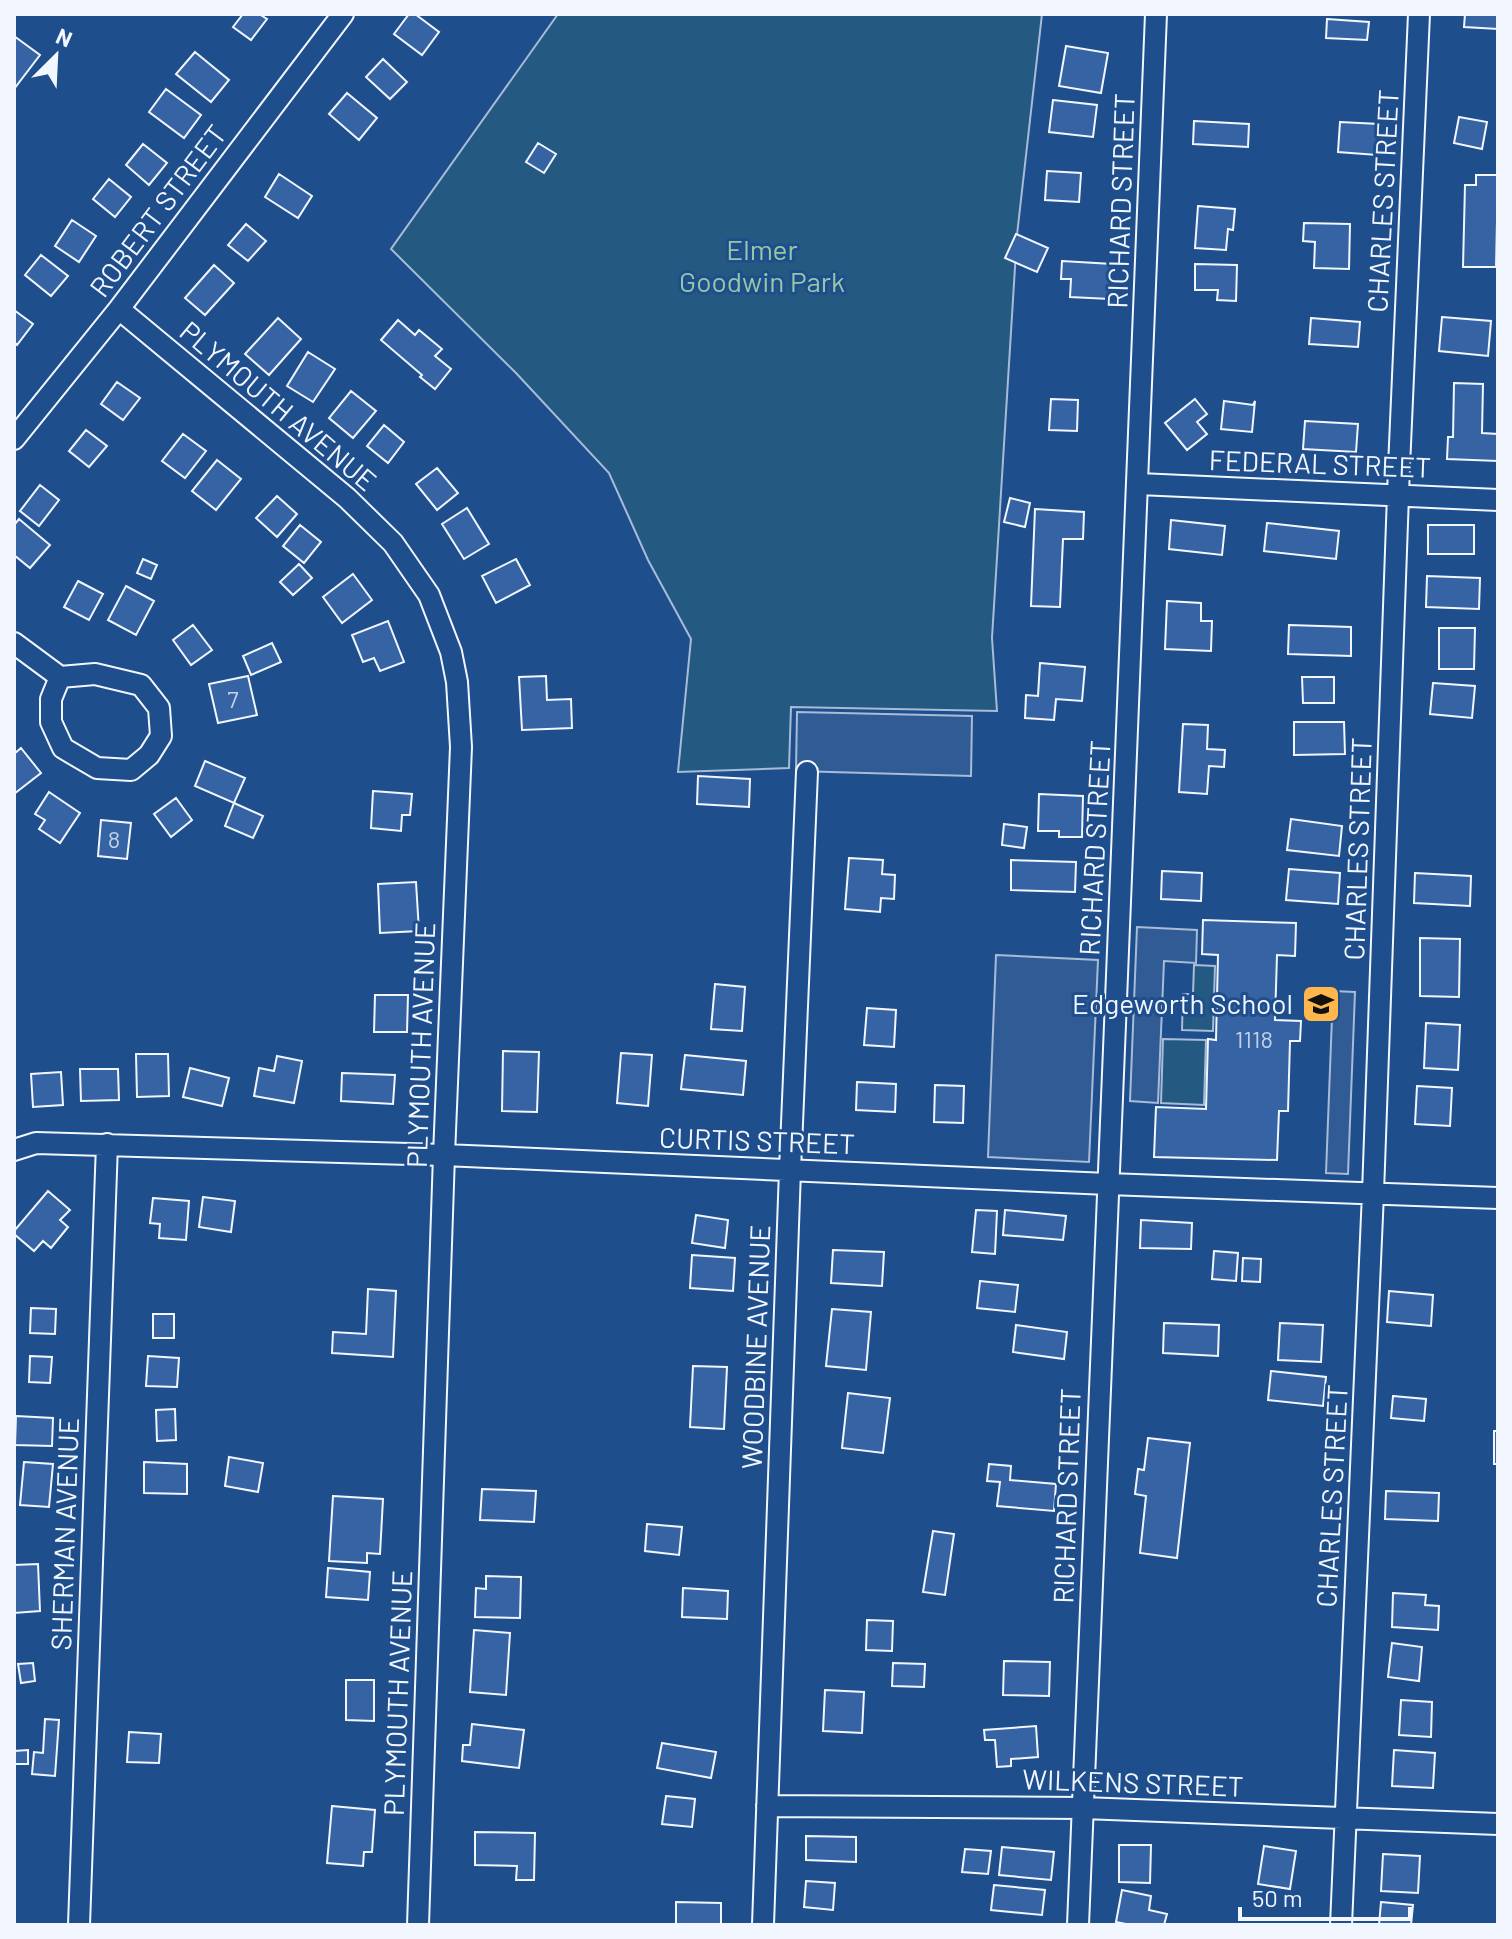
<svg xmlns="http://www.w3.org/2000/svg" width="1512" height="1939" font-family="Barlow,sans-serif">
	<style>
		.green { fill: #245a82; stroke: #a8bbd7; stroke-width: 2 }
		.parking { fill: #305b95; stroke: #a8bbd7; stroke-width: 2 }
		.building { fill: #3563a3; stroke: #f2f6ff; stroke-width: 2 }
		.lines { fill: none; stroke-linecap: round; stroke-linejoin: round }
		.street-casing { stroke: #f2f6ff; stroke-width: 24 }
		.street { stroke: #1f4e8c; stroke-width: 20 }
		.labels { text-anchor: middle; stroke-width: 6; stroke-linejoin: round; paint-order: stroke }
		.number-label { font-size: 24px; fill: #c3d1e8 }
		.street-label { font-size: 28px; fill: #f2f6ff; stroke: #1f4e8c }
		.park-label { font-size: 28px; fill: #97c8a6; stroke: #1f4e8c }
		.poi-label { font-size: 28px; fill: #f2f6ff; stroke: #1f4e8c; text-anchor: end }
	</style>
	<rect width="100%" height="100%" fill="#1f4e8c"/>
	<path class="green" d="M558,14H1042L1017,235L992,638L997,711L791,707L789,768L678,772L691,639L648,560L609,473L516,373L391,249Z
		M1194,965L1215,966L1213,1031L1182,1030L1183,994H1193Z
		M1163,1039L1206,1040L1204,1105L1161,1103Z"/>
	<path class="parking" d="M797,712L972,716L971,776L796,771Z
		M1137,927L1197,930L1196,963L1164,961L1158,1103L1130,1101Z
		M996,955L1098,960L1089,1162L988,1157Z
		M1333,991L1355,992L1348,1174L1326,1173Z"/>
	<path class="building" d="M243,14H259L267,19L251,40L233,27Z
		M409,14H415L439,32L422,55L394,34Z
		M1465,14H1498V29L1464,27Z
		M1327,19L1369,22L1367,40L1326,38Z
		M14,36L40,55L14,89Z
		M1066,46L1108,53L1101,93L1059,86Z
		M195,52L229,80L211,102L176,74Z
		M383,59L407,82L390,99L366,77Z
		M166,89L201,115L184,138L149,112Z
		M347,93L377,118L359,140L329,114Z
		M1053,100L1097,105L1093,137L1049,132Z
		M1459,117L1487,122L1482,149L1454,143Z
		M1194,121L1249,124L1248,147L1193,144Z
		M1340,122L1379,124L1377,155L1338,152Z
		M538,143L556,154L544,173L526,162Z
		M143,144L167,163L149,185L126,165Z
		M1047,171L1081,173L1079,202L1045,200Z
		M279,174L312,196L298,218L265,197Z
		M1476,175H1498L1496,267H1463L1465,185H1476Z
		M109,179L131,197L115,217L93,199Z
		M1198,206L1235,209L1233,230L1228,229L1226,250L1195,248Z
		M72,220L96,236L79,262L55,246Z
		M1304,223L1350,224L1349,269L1314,268L1315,242L1303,241Z
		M246,224L266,241L248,261L228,245Z
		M1016,234L1048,248L1037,272L1005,258Z
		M41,255L68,276L51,296L25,275Z
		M1062,261L1112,264L1110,299L1070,297L1071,279H1061Z
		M1195,264L1237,265L1236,301L1217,300L1218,290H1195Z
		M214,265L234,283L205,315L185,298Z
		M14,310L33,324L17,345L14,342Z
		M1442,317L1491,321L1488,356L1439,351Z
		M278,318L301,339L269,375L245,354Z
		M1311,318L1360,322L1358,347L1309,344Z
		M398,320L415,335L419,330L442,349L435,356L451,369L435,389L420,377L422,375L381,340Z
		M308,352L335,369L313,402L287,386Z
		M117,382L140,398L123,420L101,404Z
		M1454,383L1483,384L1482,433L1498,434V461L1447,459L1448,437H1453Z
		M351,391L376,411L353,438L329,418Z
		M1051,399L1078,400L1077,431L1049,430Z
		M1195,399L1207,414L1197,422L1207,434L1187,450L1165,423Z
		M1224,401L1253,405L1255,401L1252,432L1221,429Z
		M1305,421L1358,424L1356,452L1303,449Z
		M384,425L404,442L388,463L367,446Z
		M86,430L107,446L89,467L69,451Z
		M183,434L206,451L185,478L162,461Z
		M217,460L241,479L216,510L192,491Z
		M437,468L458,493L437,510L416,484Z
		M40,485L59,500L39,526L20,511Z
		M277,496L297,514L277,537L256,518Z
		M1010,498L1030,503L1025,527L1004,522Z
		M467,508L489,544L464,559L442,524Z
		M1035,509L1084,512L1083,539H1063L1060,607L1031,606Z
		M19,519L50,545L30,568L14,555V525Z
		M1171,520L1225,526L1222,555L1169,549Z
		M1267,523L1339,531L1336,559L1264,551Z
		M300,525L321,542L304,563L283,546Z
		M1428,525H1474V554H1428Z
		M143,559L157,565L151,579L137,573Z
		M516,559L530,585L496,603L482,576Z
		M299,564L312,578L293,595L280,582Z
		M353,574L372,600L342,623L323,597Z
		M1427,576L1480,578L1479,609L1426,607Z
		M78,581L103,594L89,620L64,607Z
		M126,586L154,601L136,635L108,620Z
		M1167,601L1201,603V621H1212L1211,651L1165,649Z
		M388,621L404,662L380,671L374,658L363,662L352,635Z
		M193,625L212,650L191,665L173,640Z
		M1289,625L1351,627V656L1288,654Z
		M1439,628H1475L1474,669H1439Z
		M272,643L281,662L251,675L243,656Z
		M1040,663L1085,667L1082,701L1056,699L1054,720L1025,718L1026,695L1038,696Z
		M248,676L257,715L218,723L209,684Z
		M546,676L547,700L571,699L572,728L522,730L519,677Z
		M1302,677H1334V703H1303Z
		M1433,683L1475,686L1472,718L1430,714Z
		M1294,722H1344L1345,754L1294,755Z
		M1183,724L1208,725L1207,749L1225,750L1224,767L1209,766L1207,794L1179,792Z
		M21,748L41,773L14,794V754Z
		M205,761L245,778L234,803L195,786Z
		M698,776L750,779L749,807L697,804Z
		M373,791L412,794L410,815H402L401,831L371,828Z
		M49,792L80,813L60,843L39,829L45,820L35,814Z
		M1039,794L1083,796L1082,837H1059V831H1038Z
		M176,798L192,820L171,837L154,814Z
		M234,803L263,816L253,838L225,826Z
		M1291,819L1342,826L1339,856L1287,850Z
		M101,820L131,823L127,859L98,856Z
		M1004,824L1027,827L1024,848L1002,845Z
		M849,858L883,860L882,874L895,875L894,899L881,898L880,912L845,909Z
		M1011,860L1076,862L1075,892L1011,890Z
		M1289,869L1340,873L1338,904L1286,900Z
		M1162,871L1202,873L1201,901L1161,899Z
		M1415,873L1471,876L1470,906L1414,903Z
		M416,882L419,931L380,933L378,884Z
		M1203,920L1296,923L1295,956L1277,955L1275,1020L1301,1021L1300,1041H1290L1288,1111H1279L1277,1160L1154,1157L1156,1107L1206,1109L1208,1039L1216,1040L1218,955L1202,954Z
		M1420,938L1460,939L1459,997L1420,996Z
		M715,984L745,987L742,1031L711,1029Z
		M375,995H408L407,1032H374Z
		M867,1008L896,1010L894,1047L864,1045Z
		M1426,1023L1460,1025L1458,1070L1424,1068Z
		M503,1051L539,1052L537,1112L502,1111Z
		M621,1053L652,1055L648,1106L617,1103Z
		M136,1054H168L169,1096L137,1097Z
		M685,1055L746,1061L743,1095L681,1089Z
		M277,1056L302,1061L294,1103L254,1096L259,1068L274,1071Z
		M190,1068L229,1078L222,1106L183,1097Z
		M80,1069H118L119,1100L81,1101Z
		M61,1072L63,1105L33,1107L31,1074Z
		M342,1073L395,1075L393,1104L341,1101Z
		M857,1082L896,1084L895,1112L856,1110Z
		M935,1085L964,1086L963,1123L934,1122Z
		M1417,1086L1452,1088L1450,1126L1415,1124Z
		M48,1191L70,1210L60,1220L68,1227L51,1248L43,1241L34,1251L14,1234V1231Z
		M203,1197L235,1201L231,1232L199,1227Z
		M153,1198L189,1201L186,1240L159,1238L160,1224L150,1223Z
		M976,1210L997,1211L995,1254L972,1252Z
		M1005,1210L1066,1216L1063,1240L1003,1235Z
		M696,1215L728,1220L725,1248L692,1243Z
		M1141,1220L1192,1223L1191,1249L1140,1248Z
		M833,1250L884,1252L882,1286L831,1283Z
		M1214,1251L1238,1253L1236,1281L1212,1279Z
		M692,1255L735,1258L733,1291L690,1288Z
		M1243,1258L1261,1259L1260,1282L1242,1281Z
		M980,1281L1018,1285L1015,1312L977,1308Z
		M368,1289L396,1291L393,1357L332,1353L333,1332L366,1334Z
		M1389,1291L1433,1295L1431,1326L1387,1322Z
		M31,1308L56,1309L55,1334L30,1333Z
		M832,1309L871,1312L866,1370L826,1366Z
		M153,1314H174V1338H153Z
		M1164,1323L1219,1325L1218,1356L1163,1353Z
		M1280,1323L1323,1325L1321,1362L1278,1360Z
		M1016,1325L1067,1332L1064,1359L1013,1352Z
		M30,1356L52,1357L50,1383L29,1382Z
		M148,1356L179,1358L177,1387L146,1386Z
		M693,1366L727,1367L724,1429L690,1427Z
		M1271,1371L1326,1377L1323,1406L1268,1400Z
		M848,1393L890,1398L883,1453L842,1448Z
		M1393,1396L1426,1399L1424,1421L1391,1418Z
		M175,1409L176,1440L157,1441L156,1410Z
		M16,1416L53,1418L52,1446L15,1445Z
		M1494,1431H1498V1464H1494Z
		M1148,1438L1190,1443L1177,1558L1140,1553L1146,1496L1135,1494L1138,1469L1144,1470Z
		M229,1457L263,1463L258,1492L225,1486Z
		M24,1462L53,1464L49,1507L20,1505Z
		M144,1462L187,1464V1494L144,1493Z
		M989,1464L1011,1466L1010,1480L1056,1484L1054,1511L997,1506L1000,1482L987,1481Z
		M482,1489L536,1491L534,1522L480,1520Z
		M1386,1491L1439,1493L1438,1521L1385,1519Z
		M333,1496L383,1499L380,1554L367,1553V1563L329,1561Z
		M647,1524L682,1527L679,1555L645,1551Z
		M933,1531L954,1534L945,1595L923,1592Z
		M38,1564L40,1611L14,1613V1565Z
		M328,1568L370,1572L368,1600L326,1597Z
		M486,1576L521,1577L520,1618L475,1617L476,1588L486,1589Z
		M683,1588L728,1591L727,1619L682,1617Z
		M1393,1593L1426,1595L1425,1605L1439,1606L1438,1630L1392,1627Z
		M867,1620L893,1621L892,1651L866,1650Z
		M474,1630L510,1633L506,1695L470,1692Z
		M1392,1643L1422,1647L1419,1681L1388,1677Z
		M1004,1661L1050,1662L1049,1696L1003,1695Z
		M33,1663L35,1681L21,1683L18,1664Z
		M893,1663L925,1664L924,1687L892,1686Z
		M346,1680H374V1721L346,1720Z
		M825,1690L864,1692L862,1733L823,1731Z
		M1401,1700L1432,1702L1431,1737L1399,1735Z
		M45,1719L59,1720L55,1776L32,1774L34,1752L43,1753Z
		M472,1724L524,1730L519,1768L462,1761L463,1745H470Z
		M1036,1726L1038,1757L1011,1759V1766L997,1767L995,1740H985L984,1730Z
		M129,1732L161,1734L159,1763L127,1762Z
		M662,1743L716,1752L711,1778L657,1768Z
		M28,1750V1764H14V1751Z
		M1394,1750L1435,1753L1433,1788L1392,1786Z
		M666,1796L695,1799L692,1827L662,1824Z
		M332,1806L375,1810L372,1852H364L363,1866L327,1863Z
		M475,1832L535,1833L534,1880H516L517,1866L475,1865Z
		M806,1836L856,1837V1862L806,1860Z
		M1119,1845H1151L1150,1883L1119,1882Z
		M1264,1846L1296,1851L1290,1889L1258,1884Z
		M1002,1847L1054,1852L1051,1880L999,1875Z
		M965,1849L991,1851L988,1874L962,1872Z
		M1383,1854L1420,1856L1418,1893L1381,1891Z
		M806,1881L835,1883L833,1910L804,1907Z
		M994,1885L1045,1890L1042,1915L991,1910Z
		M1122,1890L1151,1896L1149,1910L1167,1914L1164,1925H1131L1116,1922Z
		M676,1902L721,1903V1925H676Z
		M1381,1902L1413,1905L1411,1925H1379Z"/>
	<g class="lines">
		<defs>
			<path id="street" d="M119,309L347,498L393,543L429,595L451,652L457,682L461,747L444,1155L418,1925
				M14,439L119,309L343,14
				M1139,484L1498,500
				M14,643L60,677L95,674L141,685L159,708L161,736L149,755L131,770L97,768L63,748L51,722V699L60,677
				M14,1150L36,1143L444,1155L1108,1184L1498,1198
				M767,1806L1083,1808L1498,1824
				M79,1925L107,1144
				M763,1925L790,1170L807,772
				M1078,1925C1102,1288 1133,651 1156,14
				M1341,1925L1373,1193L1399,467L1419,14"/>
		</defs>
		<use href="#street" class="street-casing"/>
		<use href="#street" class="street"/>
	</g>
	<defs>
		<symbol id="school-square" viewBox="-11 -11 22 22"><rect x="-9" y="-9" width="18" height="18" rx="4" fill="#ffb74d" stroke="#1f4e8c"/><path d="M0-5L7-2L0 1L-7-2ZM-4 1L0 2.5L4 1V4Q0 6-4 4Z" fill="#111"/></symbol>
	</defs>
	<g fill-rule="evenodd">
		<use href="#school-square" x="1299" y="982" width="44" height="44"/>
	</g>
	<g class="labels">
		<g class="number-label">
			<text x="233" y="708">7</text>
			<text x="114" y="848">8</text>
			<text x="1254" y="1048">1118</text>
		</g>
		<g class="street-label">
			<text transform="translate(1121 201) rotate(-88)" y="10">RICHARD STREET</text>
			<text transform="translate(1383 201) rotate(-87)" y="10">CHARLES STREET</text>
			<text transform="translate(158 211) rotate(-53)" y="10">ROBERT STREET</text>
			<text transform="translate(278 406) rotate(40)" y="10">PLYMOUTH AVENUE</text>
			<text transform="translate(1320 464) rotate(2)" y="10">FEDERAL STREET</text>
			<text transform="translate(1095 848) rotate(-87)" y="10">RICHARD STREET</text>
			<text transform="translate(1358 849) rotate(-88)" y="10">CHARLES STREET</text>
			<text transform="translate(421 1045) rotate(-88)" y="10">PLYMOUTH AVENUE</text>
			<text transform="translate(757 1141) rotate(2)" y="10">CURTIS STREET</text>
			<text transform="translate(756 1347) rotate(-88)" y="10">WOODBINE AVENUE</text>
			<text transform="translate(1067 1496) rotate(-88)" y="10">RICHARD STREET</text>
			<text transform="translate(1332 1496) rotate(-87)" y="10">CHARLES STREET</text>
			<text transform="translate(65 1534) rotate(-88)" y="10">SHERMAN AVENUE</text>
			<text transform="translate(398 1693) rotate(-88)" y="10">PLYMOUTH AVENUE</text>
			<text transform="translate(1133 1783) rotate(2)" y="10">WILKENS STREET</text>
		</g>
		<g class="park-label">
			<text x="762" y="260">Elmer<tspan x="762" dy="32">Goodwin Park</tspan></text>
		</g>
		<g class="poi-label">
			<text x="1293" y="1014">Edgeworth School</text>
		</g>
	</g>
	<rect width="1512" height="1939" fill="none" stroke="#f2f6ff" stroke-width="32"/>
	<g transform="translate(56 56) rotate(24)" stroke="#1f4e8c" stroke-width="6" paint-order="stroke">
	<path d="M0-6L14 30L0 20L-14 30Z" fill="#f2f6ff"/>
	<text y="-12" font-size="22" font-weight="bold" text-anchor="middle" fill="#f2f6ff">N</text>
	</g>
	<path d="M1240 1907v12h170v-12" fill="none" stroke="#f2f6ff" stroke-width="4"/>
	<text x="1252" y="1907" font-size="24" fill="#f2f6ff" stroke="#1f4e8c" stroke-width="6" paint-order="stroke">50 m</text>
</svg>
